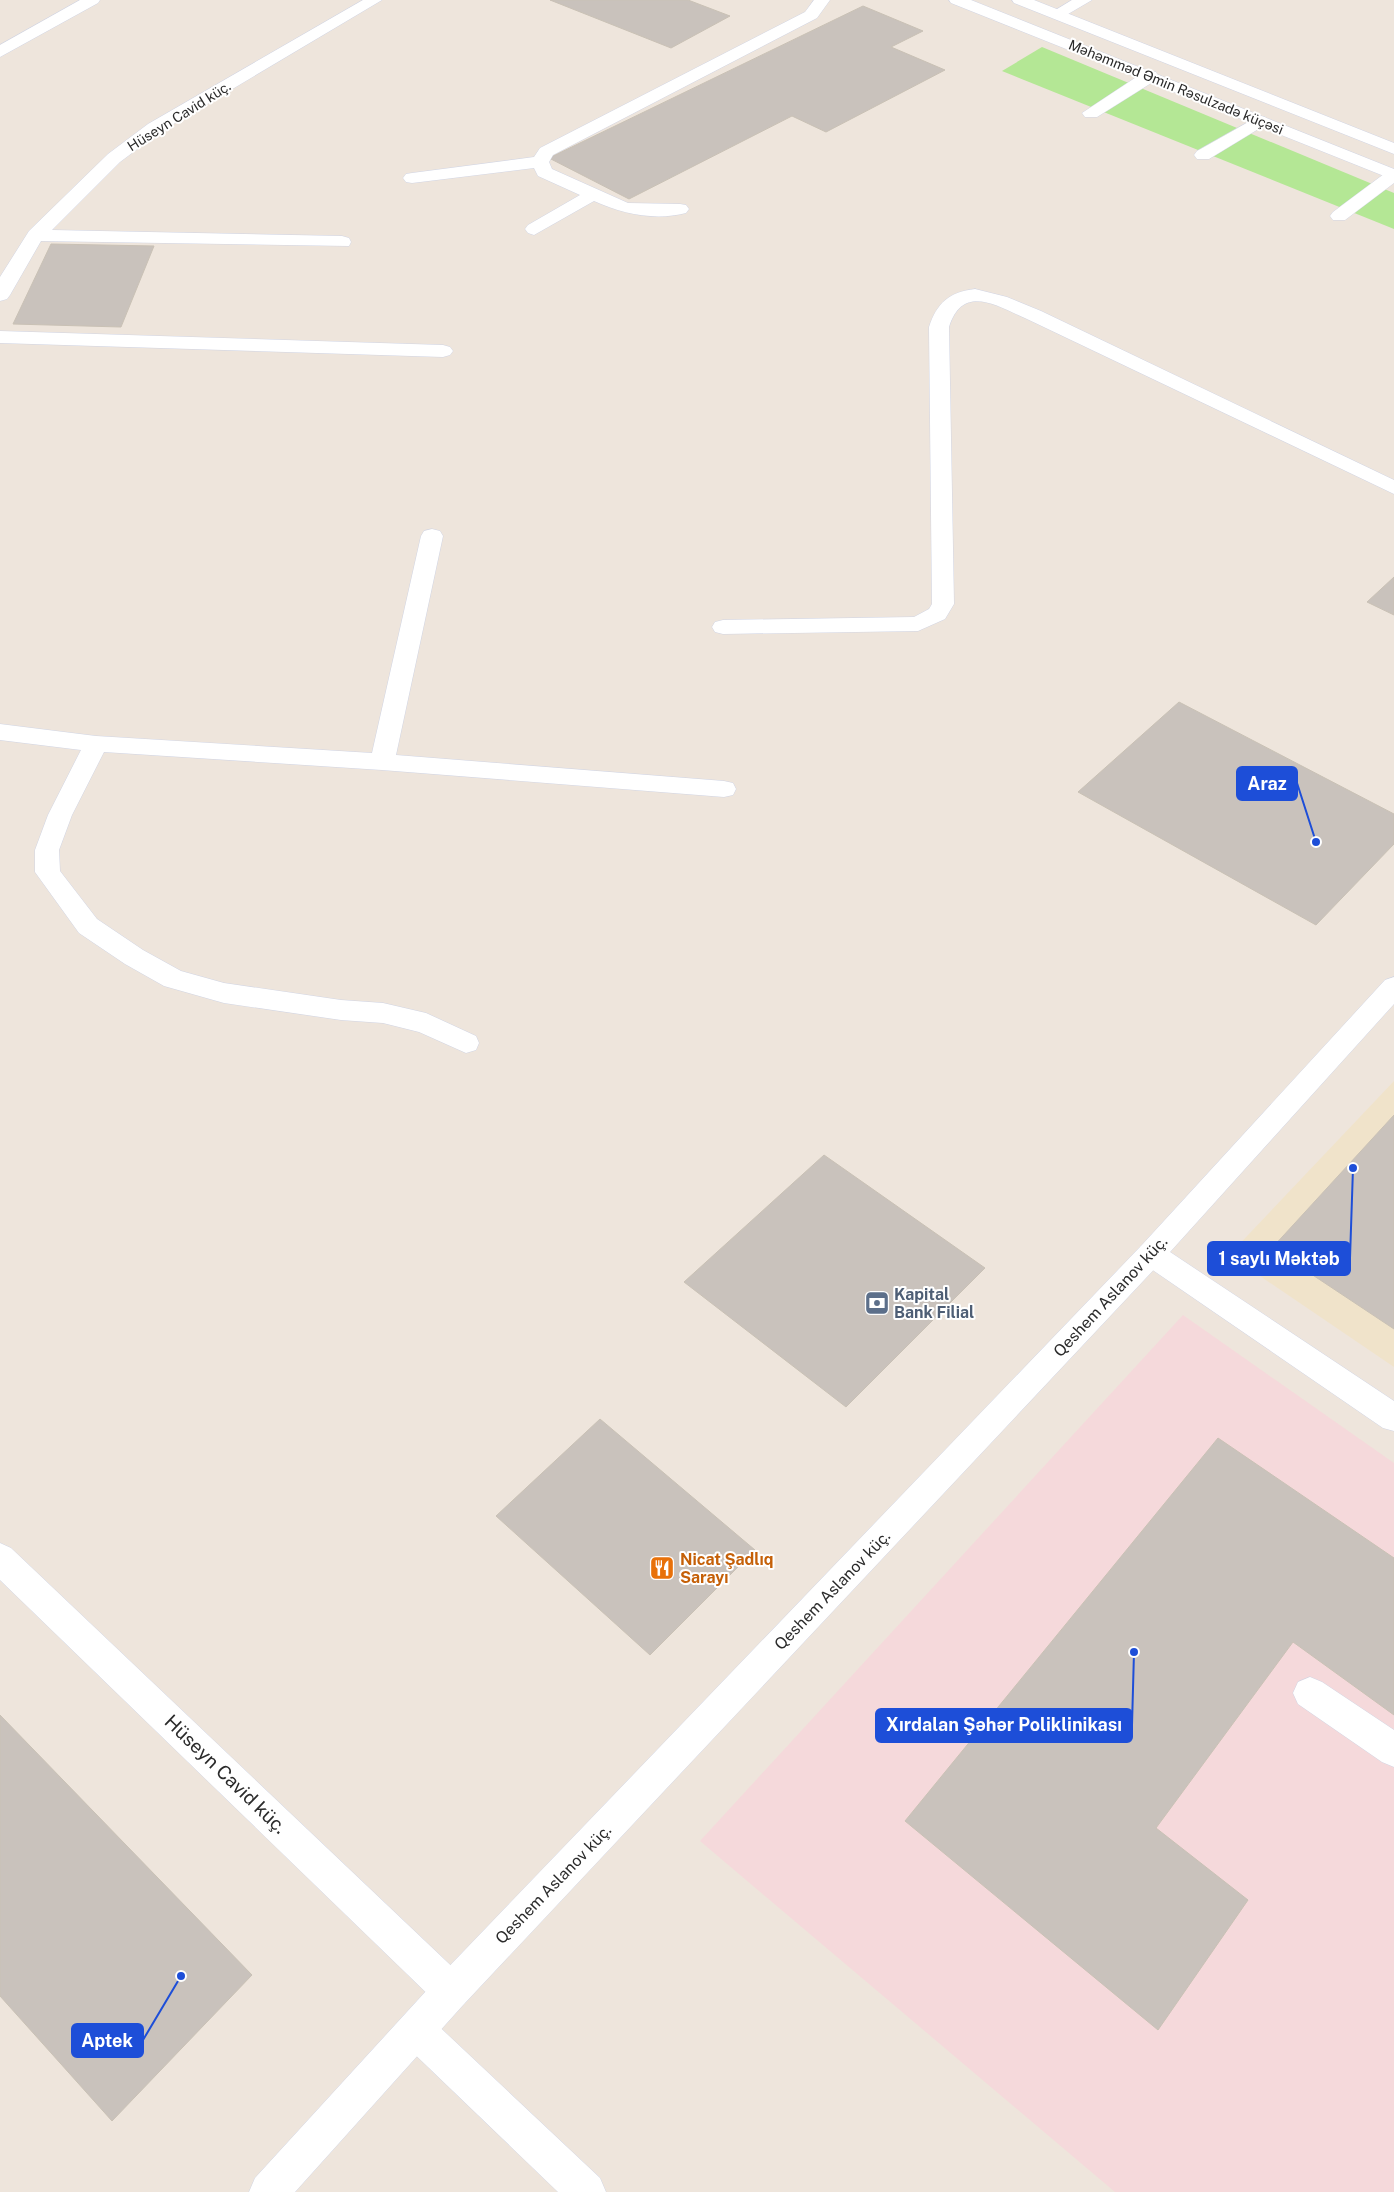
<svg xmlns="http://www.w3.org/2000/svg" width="1394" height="2192" font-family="'Public Sans',sans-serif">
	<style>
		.education { fill: #f0e3ca }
		.medical { fill: #f5d9db }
		.green { fill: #b4e795 }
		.building { fill: #c9c2bc; stroke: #c9c1b5 }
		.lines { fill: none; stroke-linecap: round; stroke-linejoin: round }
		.service-casing { stroke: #d1d5e4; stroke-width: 1 }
		.minor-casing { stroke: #d1d5e4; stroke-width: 1 }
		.tertiary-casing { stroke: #d1d5e4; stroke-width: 1 }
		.secondary-casing { stroke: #d1d5e4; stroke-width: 1 }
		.service { fill: #fff; fill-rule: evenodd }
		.minor { fill: #fff; fill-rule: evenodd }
		.tertiary { fill: #fff; fill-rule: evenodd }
		.secondary { fill: #fff; fill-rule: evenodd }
		.labels { text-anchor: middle; stroke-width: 4; stroke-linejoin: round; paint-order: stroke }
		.far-street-label { font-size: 14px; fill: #2b2b2b; stroke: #fff }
		.service-label { font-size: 16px; font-weight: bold; fill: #4e5e75; stroke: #fff; text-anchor: start }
		.street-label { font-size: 16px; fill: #2b2b2b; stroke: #fff }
		.food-label { font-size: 16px; font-weight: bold; fill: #c56008; stroke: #fff; text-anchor: start }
		.near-street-label { font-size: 19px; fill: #2b2b2b; stroke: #fff }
		.leader { fill: none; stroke: #1d4ed8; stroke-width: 2 }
		.callout-dot { fill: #1d4ed8; stroke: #fff; stroke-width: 2 }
		.callout { fill: #1d4ed8; stroke: #1d4ed8; stroke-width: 2 }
		.callout-label { font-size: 18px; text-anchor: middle; font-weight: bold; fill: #fff }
	</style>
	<rect width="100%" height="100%" fill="#eee5dc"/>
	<path class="education" d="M1394,1081V1367L1229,1255Z"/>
	<path class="medical" d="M1183,1315L1394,1463V2192H1115L700,1841Z"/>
	<path class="green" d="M1042,47L1394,193V229L1002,71Z"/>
	<path class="building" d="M550,0H688L730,16L671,48Z
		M863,6L923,31L891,47L945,70L826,132L792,116L629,199L549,158Z
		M51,244L154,246L121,327L13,324Z
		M1394,577V615L1367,602Z
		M1179,702L1394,814V844L1316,925L1078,792Z
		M1394,1115V1329L1272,1248Z
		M824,1155L985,1268L846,1407L684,1282Z
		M600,1419L755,1550L650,1655L496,1516Z
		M1218,1438L1394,1558V1715L1293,1642L1156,1828L1248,1900L1158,2030L905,1821Z
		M0,1715L252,1975L112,2121L0,1996Z"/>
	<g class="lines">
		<defs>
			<path id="service" d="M814,0H830L817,18L553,155L549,162L552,169L628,203L680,204L686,205L689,209L686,213C655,221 623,214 594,201L534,235L528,233L525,229L528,225L580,195L538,176L534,168L412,183L406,182L403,178L406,174L412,173L534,157L540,148L805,12Z
				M1072,0H1092L1063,17H1051L1049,14Z
				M1150,71L1156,72L1158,76L1156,80L1097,117H1085L1082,113L1144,72Z
				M1259,116L1265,117L1268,121L1265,125L1209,159H1197L1194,155L1197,151Z
				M1394,170V183L1345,220H1333L1330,216L1333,212L1388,171Z
				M1310,1677L1322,1682L1394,1730V1767L1382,1762L1298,1704L1293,1693L1298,1682Z
				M417,2012L430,2018L600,2178L606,2192H558L404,2044L398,2031L404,2018Z"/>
			<path id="minor" d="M80,0H100L98,3L0,57V45Z
				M363,0H382L160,132L120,162L52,230L342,236L349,238L351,242L349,246L41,241L10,295L7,299L0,301V277L29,231L108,154L148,124Z
				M975,289L1007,297L1041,311L1394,480V494L1027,319C997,306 963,283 949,327L954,604L945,619L918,631L723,634L715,632L712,627L715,622L723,620L914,617L929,609L932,604L929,327C937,303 949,292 975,289Z
				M0,331L443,345L450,347L453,351L450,355L443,357L0,343Z
				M432,529L440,531L443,536L396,755L724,781L733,783L736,789L733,795L724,797L382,770L104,752L72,815L59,850L60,871L97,919L143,950L181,971L224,983L341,1000L383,1003L426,1013L476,1036L479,1043L476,1050L466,1053L419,1032L383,1023L341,1020L224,1003L164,986L125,964L79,933L35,872V850L48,815L81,750L0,740V724L96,736L372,753L421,536L424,531Z
				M1151,1242L1161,1246L1394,1401V1431L1383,1428L1141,1262L1136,1254L1141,1246Z
				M0,1543L11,1548L464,1978L469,1991L464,2004L451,2009L438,2004L0,1580Z"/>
			<path id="tertiary" d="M1394,977V1004L1161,1262L464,2004L295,2192H249L255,2178L438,1978L1141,1246L1385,980Z"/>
			<path id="secondary" d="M949,0H971L1394,169V180L951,3Z
				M1012,0H1034L1394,143V154L1014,3Z"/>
		</defs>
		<use href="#service" class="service-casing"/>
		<use href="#minor" class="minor-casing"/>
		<use href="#tertiary" class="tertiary-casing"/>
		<use href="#secondary" class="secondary-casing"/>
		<use href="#service" class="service"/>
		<use href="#minor" class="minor"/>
		<use href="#tertiary" class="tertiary"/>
		<use href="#secondary" class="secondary"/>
	</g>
	<defs>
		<symbol id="bank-square" viewBox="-11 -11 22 22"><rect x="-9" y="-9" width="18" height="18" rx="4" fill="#5c6f8a" stroke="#fff"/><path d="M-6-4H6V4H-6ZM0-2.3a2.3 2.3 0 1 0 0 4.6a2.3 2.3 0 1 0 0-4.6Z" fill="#fff"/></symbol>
		<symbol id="restaurant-square" viewBox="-11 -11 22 22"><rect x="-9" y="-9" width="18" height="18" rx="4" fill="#e8710a" stroke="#fff"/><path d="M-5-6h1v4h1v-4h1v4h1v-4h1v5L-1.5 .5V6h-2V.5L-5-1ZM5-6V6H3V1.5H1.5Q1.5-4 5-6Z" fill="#fff"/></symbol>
	</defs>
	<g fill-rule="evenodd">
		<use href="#bank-square" x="863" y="1289" width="28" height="28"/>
		<use href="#restaurant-square" x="648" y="1554" width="28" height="28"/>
	</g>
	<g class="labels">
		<g class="far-street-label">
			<text transform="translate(1176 87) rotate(22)" y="5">Məhəmməd Əmin Rəsulzadə küçəsi</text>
			<text transform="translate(179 116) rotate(-32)" y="5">Hüseyn Cavid küç.</text>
		</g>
		<g class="service-label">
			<text x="894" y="1300">Kapital<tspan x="894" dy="18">Bank Filial</tspan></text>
		</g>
		<g class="street-label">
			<text transform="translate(1110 1296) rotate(-47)" y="6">Qeshem Aslanov küç.</text>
			<text transform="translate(832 1590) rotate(-46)" y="6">Qeshem Aslanov küç.</text>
			<text transform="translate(553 1884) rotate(-46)" y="6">Qeshem Aslanov küç.</text>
		</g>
		<g class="food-label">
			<text x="680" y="1565">Nicat Şadlıq<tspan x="680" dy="18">Sarayı</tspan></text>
		</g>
		<g class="near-street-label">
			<text transform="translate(226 1774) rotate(44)" y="7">Hüseyn Cavid küç.</text>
		</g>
	</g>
	<path class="leader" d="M1316 842L1297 783M1353 1168L1350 1258M1134 1652L1132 1725M181 1976L143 2040"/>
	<g class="callout-dot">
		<circle cx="1316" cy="842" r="5"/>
		<circle cx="1353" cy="1168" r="5"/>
		<circle cx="1134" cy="1652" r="5"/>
		<circle cx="181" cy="1976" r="5"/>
	</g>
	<g class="callout">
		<rect x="1237" y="767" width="60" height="33" rx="5"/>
		<rect x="1208" y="1242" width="142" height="33" rx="5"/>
		<rect x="876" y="1709" width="256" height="33" rx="5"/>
		<rect x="72" y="2024" width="71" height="33" rx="5"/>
	</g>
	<g class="callout-label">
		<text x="1267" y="790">Araz</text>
		<text x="1279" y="1265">1 saylı Məktəb</text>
		<text x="1004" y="1731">Xırdalan Şəhər Poliklinikası</text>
		<text x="107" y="2047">Aptek</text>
	</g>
</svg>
